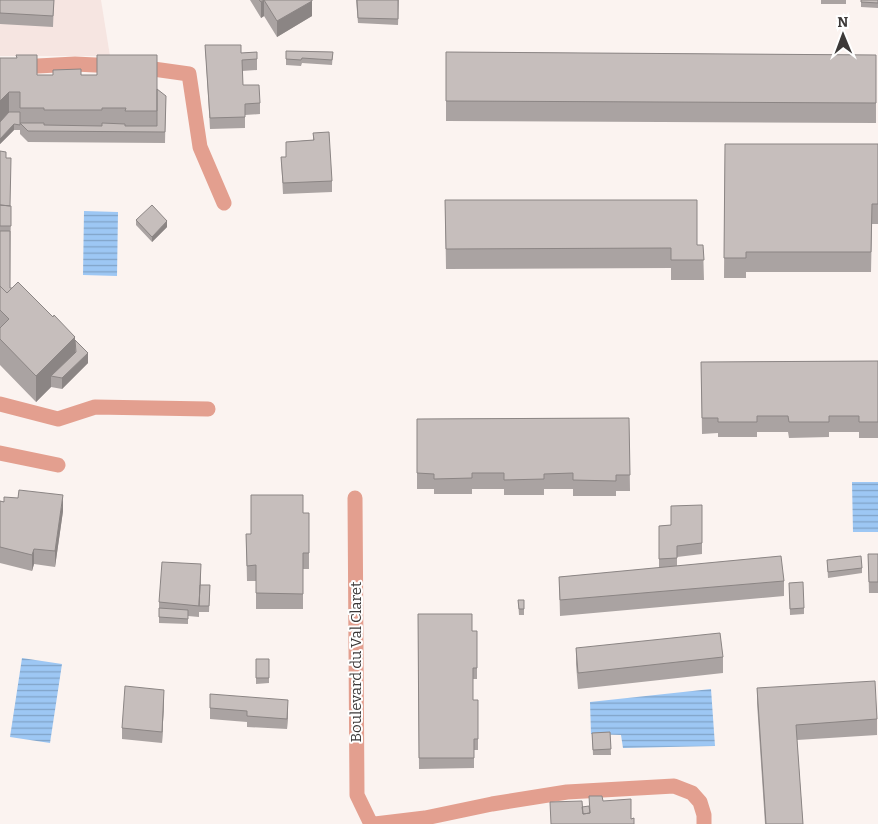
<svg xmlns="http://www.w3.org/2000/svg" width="878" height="824" font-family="Bitter,serif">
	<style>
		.built { fill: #f6e5e1 }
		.water { fill: url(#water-rules) }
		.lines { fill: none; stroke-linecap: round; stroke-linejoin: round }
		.minor { stroke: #e39f8f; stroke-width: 15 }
		.wall { fill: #aaa3a2 }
		.shaded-wall { fill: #8b8584 }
		.building { fill: #c6bebc; stroke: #8b8584 }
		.labels { text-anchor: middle; stroke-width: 4; stroke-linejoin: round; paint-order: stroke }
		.street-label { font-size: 15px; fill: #3c3938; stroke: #fff }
	</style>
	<defs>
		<pattern id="water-rules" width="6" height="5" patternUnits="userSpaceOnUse" patternTransform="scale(1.25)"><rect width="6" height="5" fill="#9dc7f4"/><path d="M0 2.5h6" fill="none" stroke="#81a3c7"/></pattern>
	</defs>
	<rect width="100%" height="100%" fill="#fbf3f0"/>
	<path class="built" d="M0,0H101L110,56H0Z"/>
	<path class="water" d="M84,211L118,212L117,276L83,275Z
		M852,482H878V532H853Z
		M22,658L62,664L50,743L10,737Z
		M711,689L715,746L623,748L621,735L591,734L590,702Z"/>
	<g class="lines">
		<path class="minor" d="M139,67L189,74L200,147L224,203
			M0,68L75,64L116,66
			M0,404L58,419L95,407L208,409
			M0,453L58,465
			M355,498L357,795L371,824
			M375,824L425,818L492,804L567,792L674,786L692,793L700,802L704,815V824"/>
	</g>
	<path class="wall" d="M0,0H54L53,27L0,24Z
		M250,0H312V16L277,37L264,16L261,18Z
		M356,0H399L398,25L358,23Z
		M821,0H846V4H821Z
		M861,0H878V8L861,7Z
		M205,45L241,53L257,52V70L242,71L243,85L260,103V114L245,115V128L210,129Z
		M286,51L333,52L332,65L302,63L301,66L286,65Z
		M446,52L876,55V123L446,121Z
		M0,58L37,75H81L157,90L166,96L165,143L28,142L20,134V123V130H14L0,144Z
		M313,133L332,181V192L283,194L281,157H286V142L313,140Z
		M725,144H878V224H872L871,272H746V278H724Z
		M0,151L10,206H11L10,288L75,340L88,363L62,389L51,387L36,402L0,365Z
		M445,200L697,245H703L704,280H671V268L446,269Z
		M136,220L167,227L152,242L136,225Z
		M878,361V438H859V432H829V437L789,438L788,432H757V437H718V433L702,434L701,362Z
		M629,418L630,491H616V496H573V489H544V495H504V489H472V494H434V489H417V419Z
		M0,501L63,511L55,567L34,564L32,571L0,563Z
		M702,505V554L677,557V566L784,581V596L560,616L559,577L659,568V526L671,525Z
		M303,513H309V569H303V609H256V581H247L246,534H251Z
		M868,554H878V593H869Z
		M827,560L862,568V573L828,578Z
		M201,575V585H210L209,612H199V607V617L188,616V624L159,623V602Z
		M789,583L804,608V614L790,615Z
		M518,600L524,609V615H519Z
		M418,614L472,631H477V679H473V700H478V750H474V768L419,769Z
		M576,648L723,657V673L578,689L576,664Z
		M256,659H269V683L256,684Z
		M757,688L877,719V735L797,740L803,824H765L757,703Z
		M164,701L162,743L122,739V728Z
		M210,708L288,711L287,729L247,727V722L210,719Z
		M610,732L611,755H593L592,733Z"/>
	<path class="shaded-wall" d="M264,0V16L261,18V2Z
		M312,1V16L277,37V21Z
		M9,92V118L0,127V101Z
		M14,124V130L0,144V139Z
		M167,221V227L152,242V237Z
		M75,337V363L51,376V387L36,402V376Z
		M88,353V363L62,389V378Z
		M63,495V511L55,567V551Z
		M34,549V564L32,571V555Z
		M164,690V701L162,743V732Z
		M288,700V711L287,729V719Z"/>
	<path class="building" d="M0,0H54L53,16L0,13Z
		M259,0H312V1L277,21L264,0L261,2Z
		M357,0H398V19L358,18Z
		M861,0H878V3L861,2Z
		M205,45H241V53L257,52V59L242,60L243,85H259L260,103L245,104V117L210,118Z
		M286,51L333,52L332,60L302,58L301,60L286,59Z
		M446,52L876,55V103L446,101Z
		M16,55H37V75H53V70L81,69V75H97V55H157V111H125L126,108H102V110H44V108H20V92H9L0,101V58H17Z
		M157,89L166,96L165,132L28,131L20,123H44V125L102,126V123L125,124V126H157Z
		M9,112H20V125L14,124L0,139V122Z
		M329,132L332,181L283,183L281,157H286V142L314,140L313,133Z
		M725,144H878V204H872L871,252H746V258H724Z
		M0,151L6,152V158H11L10,206L0,205Z
		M445,200H697V245H703L704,260H671V248L446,249Z
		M0,205L11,206V226H0Z
		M152,205L167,221L152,237L136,220Z
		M0,231H10V288H12L7,293L0,286Z
		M18,282L53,317L54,315L75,337L36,376L0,339V328L9,319L0,310V286L7,293Z
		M75,340L88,353L62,378L51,376L76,352Z
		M878,361V422H859V416H829V422H789L788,416H757V422H718V418H702L701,362Z
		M629,418L630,475H616V481L573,480V473L544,474V479L504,480V473H472V478L434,479V474L417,473V419Z
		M19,490L63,495L55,551L34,549L32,555L0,547V501L4,502V497L18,498Z
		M251,495H303V513H309V553H303V594L256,593V565L247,566L246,534H251Z
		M702,505V543L677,546V558L659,559V526L671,525V506Z
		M868,554H878V582H869Z
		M781,556L784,581L560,600L559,577Z
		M861,556L862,568L828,572L827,560Z
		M162,562L201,564L199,606L159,602Z
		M803,582L804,608L790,609L789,583Z
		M200,585H210L209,606H199Z
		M518,600H524V609H519Z
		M159,608L188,610V619L159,617Z
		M418,614H472V631H477V668H473V700H478V739H474V758H419Z
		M720,633L723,657L578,673L576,648Z
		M256,659H269V678H256Z
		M875,681L877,719L796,725L803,824H766L757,688Z
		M125,686L164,690L162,732L122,728Z
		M210,694L288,700L287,719L247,716V711L210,708Z
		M610,732L611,749L593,750L592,733Z
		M589,796H602L603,801L631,799V819L634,818V824H551L550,802L582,801L583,814L590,813Z
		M589,806L590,813L583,814L582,807Z"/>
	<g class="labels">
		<g class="street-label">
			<text transform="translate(356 662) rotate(-90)" y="5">Boulevard du Val Claret</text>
		</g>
	</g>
	<g transform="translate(843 35) rotate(359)" stroke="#ffffff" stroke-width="4" paint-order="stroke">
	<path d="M0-4L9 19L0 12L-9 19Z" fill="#3c3938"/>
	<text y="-8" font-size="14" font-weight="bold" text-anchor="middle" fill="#3c3938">N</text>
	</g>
</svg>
